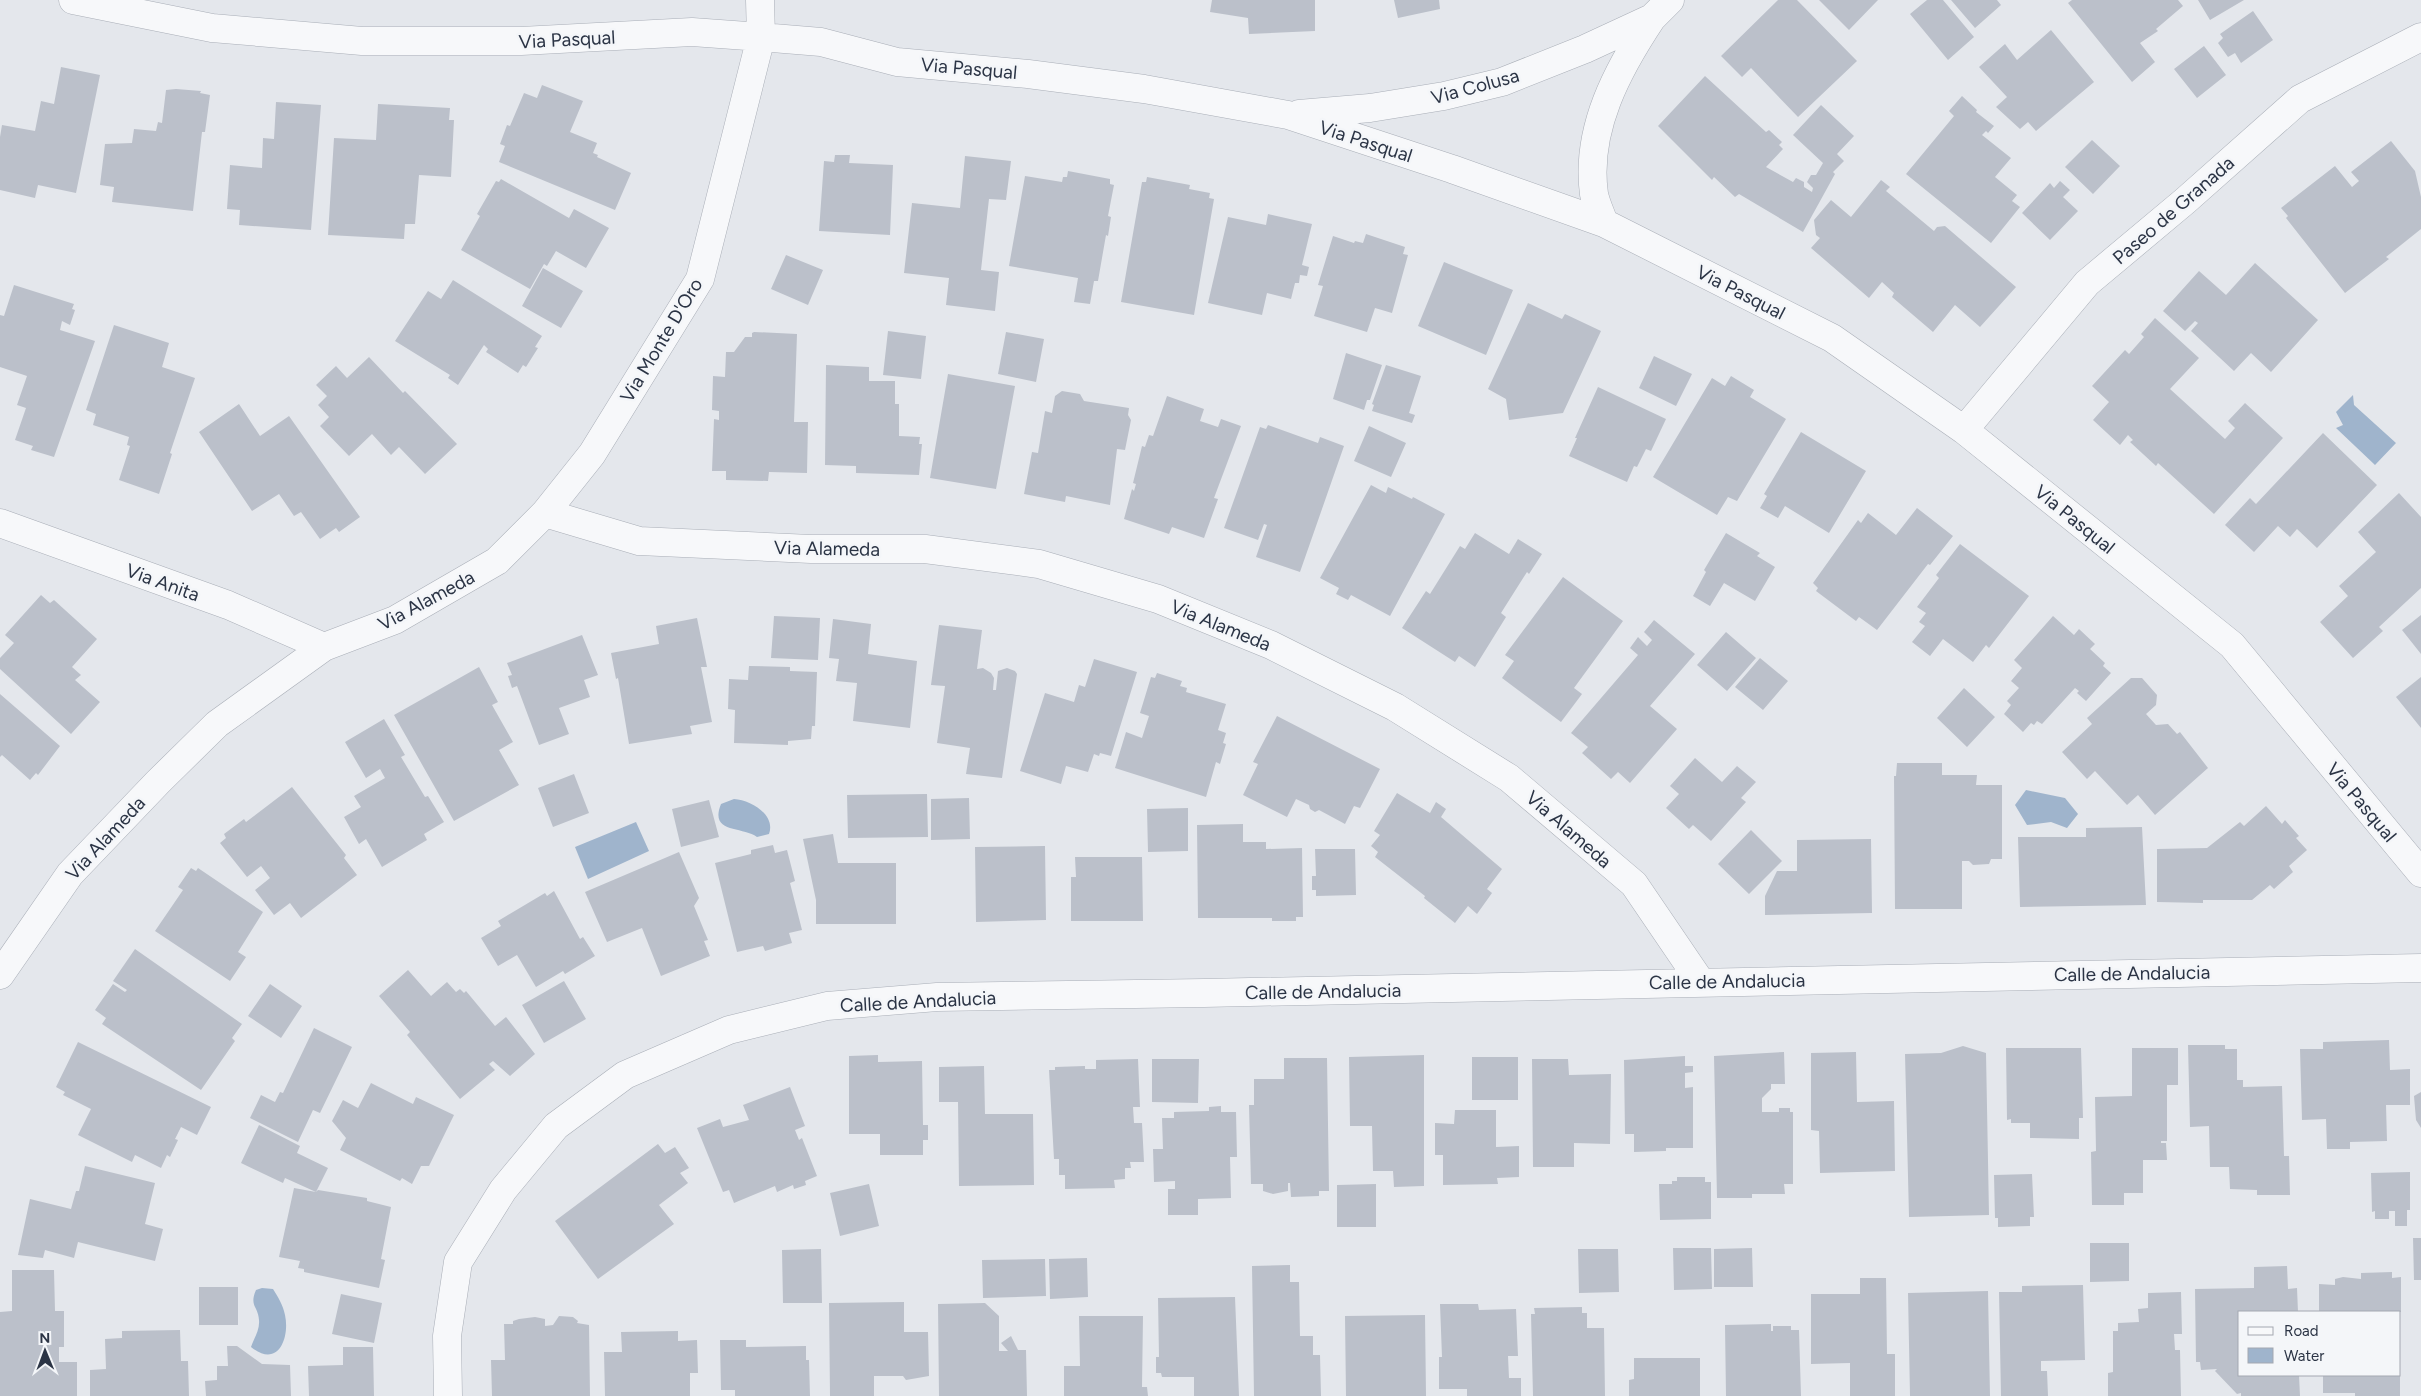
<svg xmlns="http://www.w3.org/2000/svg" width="2421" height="1396" font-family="Figtree,sans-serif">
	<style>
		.water { fill: #9fb4cc }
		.building { fill: #bbc0ca }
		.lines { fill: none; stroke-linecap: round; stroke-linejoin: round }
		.minor-casing { stroke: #a9aeb7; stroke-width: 29 }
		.minor { stroke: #f7f8fa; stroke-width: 28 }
		.labels { text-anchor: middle; stroke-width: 5; stroke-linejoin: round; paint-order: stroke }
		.street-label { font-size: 19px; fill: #2b3445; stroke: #f4f6f9 }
	</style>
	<rect width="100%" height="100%" fill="#e4e7ec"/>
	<path class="water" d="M2353,395L2354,405L2396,443L2375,465L2336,428L2343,425L2336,412Z
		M2026,790L2065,798L2078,814L2067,828L2051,822L2027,825L2015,805Z
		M734,799C751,800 776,815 769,834L757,837C742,826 709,834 721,804Z
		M636,822L649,851L588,879L575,847Z
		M262,1288L273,1289C278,1297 283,1305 285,1315C290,1338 278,1369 251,1347C254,1338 260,1330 259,1320C258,1306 249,1306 256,1290Z"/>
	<path class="building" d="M1212,0H1315V31L1249,34L1248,18L1210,12Z
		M1394,0H1439L1440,9L1398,18Z
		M1778,0H1797L1857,61L1798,117L1751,68L1742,77L1721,56Z
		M1819,0H1878L1849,30Z
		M1927,0H1943L1974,37L1948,60L1910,14Z
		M1951,0H1997L2001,5L1975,28Z
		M2072,0H2178L2183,6L2156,29L2158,31L2140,43L2155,62L2132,82L2068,3Z
		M2198,0H2244L2210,20Z
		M2253,11L2273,40L2241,63L2235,53L2228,57L2218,43L2223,38L2220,34Z
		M2051,30L2094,82L2036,131L2028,122L2020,129L1996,107L2007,97L1979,67L2005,44L2017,60Z
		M2204,46L2226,75L2197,98L2174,69Z
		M61,67L100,75L76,193L38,185L35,198L0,190V137L2,125L35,131L41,101L54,104Z
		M1705,76L1766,132L1769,130L1782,142L1779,145L1783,149L1766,167L1793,182L1796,178L1804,182V187L1812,192L1813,188L1807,182L1811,175H1816L1823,163L1793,135L1821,105L1854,136L1837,154L1844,161L1833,172L1835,174L1803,232L1739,194L1735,197L1714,177L1712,180L1658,126Z
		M542,85L583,101L570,132L597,143L593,153L598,155L597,157L631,173L615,210L499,162L505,146L500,144L507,125L510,126L524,93L537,98Z
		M176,89L201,91L200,93L210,95L205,132H202L193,211L112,202L114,187L100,185L105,144L132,143L134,129L156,131L158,122L162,123L166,90Z
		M1962,96L1977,110L1976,112L1994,126L1988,133L1986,131L1982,135L2011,158L1995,177L2017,195L2012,201L2020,207L1991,243L1906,174L1954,116L1949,111Z
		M276,102L321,105L311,230L239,225L240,210L227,209L230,165L262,168L263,138L274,139Z
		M378,104L450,108L449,120H454L451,177L419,175L415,224H405L404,239L328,235L334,138L376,140Z
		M2092,140L2120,166L2093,194L2065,167Z
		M2391,141L2415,171L2421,197V229L2386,257L2389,259L2345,293L2286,218L2288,216L2281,208L2335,166L2352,187L2359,181L2351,172Z
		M835,155H850L849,163L893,165L890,235L819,231L824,161L834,162Z
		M965,156L1011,161L1006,200L989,199L981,270L999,272L995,311L946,305L949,278L904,273L912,203L960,208Z
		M1068,171L1110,179V184L1114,185L1108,216L1111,217L1108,236L1106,235L1098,281H1094L1090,304L1074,302L1078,278L1009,266L1025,176L1062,182L1063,177H1067Z
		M1147,177L1190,185L1189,189L1210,193L1209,198L1214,199L1194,315L1121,302L1142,182H1146Z
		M501,179L569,218L574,209L609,228L586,268L556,251L547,266L544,264L530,289L461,250L480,216L477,214L496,181L499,182Z
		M1881,180L1890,187L1886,191L1934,231L1937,227L1945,226L2016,287L1980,327L1955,305L1933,332L1892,297L1894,293L1882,282L1869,298L1811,248L1820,238L1816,235L1814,220L1831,200L1851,217Z
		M2060,181L2070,190L2063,197L2078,211L2050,240L2022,213L2050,183L2054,188Z
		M1268,214L1312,224L1302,265L1309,267L1307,276L1300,275L1299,283H1295L1291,299L1267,293L1262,315L1208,303L1228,217L1266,225Z
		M1366,234L1405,247L1403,254L1408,255L1392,313L1375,308L1367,332L1314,316L1323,286L1318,285L1333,236L1354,243L1355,241L1363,243Z
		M786,255L823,270L808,305L771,289Z
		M1444,262L1513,290L1486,355L1418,326Z
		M2255,263L2318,320L2271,372L2251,353L2234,371L2191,331L2198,323L2195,321L2185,331L2163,311L2199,271L2226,295Z
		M543,268L583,291L561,328L522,306Z
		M453,280L542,336L535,347L538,348L526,367L523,365L518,373L486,352L488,349L484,345L458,385L448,378L450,375L395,341L428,291L441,299Z
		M14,285L74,304L72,309L75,310L70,325L62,321L60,330L95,341L54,457L31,450L33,446L15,440L26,408L17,405L27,376L0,367V315L4,316Z
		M1528,303L1562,319L1565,314L1601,331L1563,413L1509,420L1506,399L1488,389Z
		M2155,318L2199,358L2170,389L2225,439L2235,428L2228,421L2245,403L2283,438L2214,514L2158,463L2156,466L2130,442L2133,440L2128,435L2120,445L2093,420L2109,402L2092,386L2125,350L2129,354L2144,337L2141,334Z
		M114,325L169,343L162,367L195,378L170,453L172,454L159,494L119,480L130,446L127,445L129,437L93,425L96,414L86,410Z
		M888,331L926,336L921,379L883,375Z
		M754,332L797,334L794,422H808L807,473L769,472L768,481L726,480V471H712L714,419L719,420V411L712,410L713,376L725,377L726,352H734L745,337H752V333Z
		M1006,332L1044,339L1036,382L998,374Z
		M1346,353L1382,365L1370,400H1367L1364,410L1333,399Z
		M1654,356L1692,374L1676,406L1639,388Z
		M369,357L403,393L405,391L457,444L425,474L399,447L391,455L372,434L349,456L320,426L329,417L318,405L327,396L316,385L336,366L347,378Z
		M826,365L869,367V381H895V404H899V436L920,437L919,444H922L919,475L856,473V466L825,465Z
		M1386,365L1421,376L1409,413L1415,415L1412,423L1372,411L1374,405L1372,404Z
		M948,374L1015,386L996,489L930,478Z
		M1731,376L1754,390L1750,397L1786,419L1737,501L1728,497L1717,515L1653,477L1712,378L1725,386Z
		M1598,387L1666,419L1651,451L1646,449L1637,467L1634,466L1627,482L1569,456L1577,438H1575Z
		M1062,391L1080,394L1084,401L1129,408L1128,415L1131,420L1125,450L1117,449L1110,505L1066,496L1065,502L1024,494L1032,452L1038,453L1045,411L1052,413L1055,396Z
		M1167,396L1204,409L1200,421L1218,427L1221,419L1241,426L1214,498L1218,499L1204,538L1172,527L1169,534L1124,519L1132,489L1134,491L1136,484L1133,483L1142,446L1145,447L1149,435L1153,436Z
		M239,404L260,436L289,416L360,517L339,532L336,528L320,539L301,512L294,516L279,494L252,511L199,432Z
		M1268,425L1318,443L1320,437L1344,446L1300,572L1256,557L1267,525L1264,524L1258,540L1224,528L1260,427L1266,429Z
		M1369,426L1406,443L1391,477L1354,461Z
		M1801,432L1866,471L1829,533L1785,506L1778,518L1760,508L1767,496L1764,494Z
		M2323,433L2377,485L2317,548L2297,529L2290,537L2278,526L2254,552L2225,525L2250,498L2256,504Z
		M1371,485L1386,493L1388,487L1412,499L1413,497L1445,514L1390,616L1351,595L1348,600L1336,594L1339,588L1320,578Z
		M2399,493L2421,517V588L2379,627L2383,631L2353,658L2320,622L2348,596L2339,586L2376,552L2358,532Z
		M1917,508L1953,536L1930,565L1928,564L1877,630L1859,617L1856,621L1816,591L1818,588L1813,583L1858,520L1861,523L1868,513L1896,535Z
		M1475,533L1509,554L1518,539L1542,554L1529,574L1527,572L1501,613L1506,617L1475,667L1459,656L1455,662L1402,628L1426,591L1430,594L1460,546L1465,549Z
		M1726,533L1760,553L1757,556L1775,567L1755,601L1724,583L1710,606L1693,596L1706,572L1704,570Z
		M1960,544L2029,596L1989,648L1986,645L1973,662L1943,639L1930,656L1912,642L1925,626L1919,622L1926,613L1917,607L1939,578L1936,575Z
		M1563,577L1623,621L1574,688L1582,694L1561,722L1502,678L1514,661L1505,655Z
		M41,595L50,603L54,600L97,639L72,667L81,675L75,680L100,702L71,734L0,669V658L14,643L5,635Z
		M2421,615V654L2402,630Z
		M774,616L820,618L818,660L771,658Z
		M2053,616L2074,635L2079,629L2095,644L2090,649L2105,663L2103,666L2111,673L2086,701L2077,693L2079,691L2075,688L2042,724L2037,721L2034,725L2031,723L2023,732L2004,714L2011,705L2007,701L2019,688L2011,681L2022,668L2014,660Z
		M697,618L707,667H701L712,722L690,726L692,734L629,744L618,678L616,679L611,653L659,644L656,626Z
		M833,619L871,624L868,654L917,661L910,728L853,721L857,683L836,681L839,659L829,658Z
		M1654,620L1695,654L1650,706L1677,729L1630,783L1618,772L1611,779L1582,753L1588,747L1571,733L1638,655L1630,648L1638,637L1647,646L1652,640L1644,632Z
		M939,625L982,630L977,669L983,668L991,673L994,678L993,690H996L998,671L1007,668L1015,671L1017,674L1002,778L966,774L970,748L937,743L945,686L931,685Z
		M1726,632L1756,658L1727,691L1697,665Z
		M582,635L598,675L584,680L590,697L559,708L569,734L539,745L517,686L512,688L508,676L512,675L507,663Z
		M1760,658L1788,681L1763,710L1735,687Z
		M1094,659L1137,672L1111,756L1100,753L1099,756L1094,754L1088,772L1066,766L1061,784L1020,771L1045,693L1074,702L1079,685L1085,687Z
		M749,666L790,667V671L817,672L815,726H812L811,739L788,741V745L734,743L735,710L728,709L729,679L748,680Z
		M479,667L498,702L492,705L513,742L499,750L519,785L454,821L394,715Z
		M1157,673L1182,681L1180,686L1187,688L1186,692L1226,704L1218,730L1226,733L1223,743L1226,744L1220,764L1216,762L1206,797L1115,768L1126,732L1142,738L1149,716L1140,713L1151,677L1155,678Z
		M2421,677V728L2396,697Z
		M2131,678H2142L2157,695L2156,705L2146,714L2156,725L2168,724L2177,734L2180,732L2208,768L2155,815L2138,795L2127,805L2095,771L2087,779L2062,752L2092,724L2087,718Z
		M1964,688L1995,717L1967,747L1937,718Z
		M0,694L60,746L38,775L36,773L30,780L2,755L0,757Z
		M1277,716L1380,769L1360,808L1354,806L1345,824L1319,810L1315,812L1310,809L1309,805L1296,799L1287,817L1243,795L1258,764L1253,762Z
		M384,719L405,755L401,757L425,797L428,796L444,822L424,834L427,840L382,867L366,839L359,844L344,817L361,807L354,796L385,778L380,769L366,778L345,742Z
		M1695,758L1722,782L1737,766L1756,782L1741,798L1746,802L1711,841L1693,825L1689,829L1666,808L1679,794L1670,786Z
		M1897,763H1942V775H1977L1976,785H2002V859H1991L1989,864L1973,865L1969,861H1962V909H1895L1894,776H1896Z
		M574,774L589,813L553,827L538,788Z
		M292,787L346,855L344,858L357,875L301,918L290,903L274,915L255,890L270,878L261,866L247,877L220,843L226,838L224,834L244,819L246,822Z
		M1397,793L1430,813L1436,802L1446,809L1441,817L1502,869L1487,889L1492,893L1477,914L1468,906L1455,923L1424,898L1425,896L1375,857L1378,852L1371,846L1380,835L1374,831Z
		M927,794L928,837L848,838L847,795Z
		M969,798L970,839L931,840V799Z
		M709,800L719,837L681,847L672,809Z
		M2266,806L2282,824L2285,820L2299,836L2296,838L2307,850L2289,866L2293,872L2274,889L2270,885L2252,900H2203V903L2157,902V849L2207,848L2240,822L2244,826Z
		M1188,808V851L1148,852L1147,809Z
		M1243,824V842H1266V849L1302,848L1303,917H1296V921H1272V918H1198L1197,825Z
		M2142,827L2146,905L2020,907L2018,837H2086V828Z
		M1751,830L1782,861L1749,894L1718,864Z
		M833,834L838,863H896V924H816V900L803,839Z
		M1871,839L1872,913L1765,915V896L1777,871H1797V840Z
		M773,845L775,853L787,850L795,881L790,883L802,930L789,933L792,943L765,951L763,946L737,952L715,863L751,854V850Z
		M1045,846L1046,920L976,922L975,847Z
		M1315,849H1355L1356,895L1316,896V890H1312V876H1316Z
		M679,852L699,898L694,906L708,940L704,941L710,956L661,976L642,928L607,942L585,892Z
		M1075,857H1142L1143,921H1071V877H1076Z
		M191,868L196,871L198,868L263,912L238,952L246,957L230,981L155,931L183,890L178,887Z
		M554,891L580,939L583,937L595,956L565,974L563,971L536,987L517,955L498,966L481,938L501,926L498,921L545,893L547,896Z
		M135,949L242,1024L232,1038L235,1041L201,1090L102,1024L106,1018L95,1010L113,984L125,992L127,990L113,981Z
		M408,970L431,996L447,982L456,992L460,989L464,993L466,991L495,1026L506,1017L535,1054L510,1076L493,1061L489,1064L495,1070L460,1099L407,1035L410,1032L379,996Z
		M564,981L586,1019L544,1043L522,1005Z
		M270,984L302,1006L281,1038L248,1016Z
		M314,1028L352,1047L320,1113L313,1110L298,1142L250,1118L261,1095L275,1102L280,1092L283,1093Z
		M2389,1040L2390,1070L2410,1069V1105H2386L2387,1141L2350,1142V1149H2327L2326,1119L2302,1120L2300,1049H2323V1042Z
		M78,1042L211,1107L197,1135L181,1127L175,1139L178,1140L170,1157L167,1155L161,1168L135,1155L132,1162L78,1135L91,1109L63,1095L65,1092L56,1087Z
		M2188,1045H2225V1049H2237V1080H2243V1087L2282,1086L2284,1156H2289L2290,1195H2257V1190L2230,1189L2229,1167H2210L2209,1126L2190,1127Z
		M1963,1046L1986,1053L1989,1215L1909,1217L1905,1054L1941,1053Z
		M2006,1048H2081L2083,1118H2079V1139L2030,1138V1123H2011V1119L2007,1120Z
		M2132,1048H2178V1085H2167V1141H2161V1143H2166L2167,1160H2143V1193H2124V1205H2092L2091,1152L2096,1151L2095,1097L2132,1096Z
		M1784,1052L1785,1084H1771V1089L1762,1098V1112H1779V1108H1790V1112H1793V1184H1784L1785,1194H1752V1198H1717L1714,1056Z
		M1856,1052L1857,1102L1894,1101L1895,1171L1820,1173L1819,1131L1811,1130V1053Z
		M878,1055V1062L922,1061L923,1125H928V1140H923V1155H880V1134H849V1056Z
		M1424,1055V1186L1394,1187L1393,1171H1373L1372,1126H1350L1349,1057Z
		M1685,1056V1066H1693V1072L1685,1073V1088L1693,1087V1148H1666V1151L1634,1152V1134H1625L1624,1060Z
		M1472,1057H1518V1100H1472Z
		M1284,1058H1327L1329,1191H1319V1196L1291,1197L1290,1183H1288V1191L1273,1194L1263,1191V1184H1251L1249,1105H1254V1079H1284Z
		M1138,1059L1140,1107H1133L1134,1123H1142L1144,1162H1130L1131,1168H1125V1179L1114,1180L1115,1188L1065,1189V1175H1059V1159H1054L1049,1070H1055V1067L1085,1066V1069H1096V1060Z
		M1152,1059H1199L1198,1103L1152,1102Z
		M1532,1059H1568L1569,1075L1611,1074L1610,1144L1574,1143V1167H1533Z
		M984,1066L985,1114H1033L1034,1185L959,1186L958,1102H939V1067Z
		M371,1083L413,1104L416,1097L454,1115L429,1166H421L412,1184L402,1178L400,1181L340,1150L346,1138L332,1121L343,1100L358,1108Z
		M790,1087L805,1126L795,1130L799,1140L802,1138L817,1176L805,1181L806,1185L794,1189L793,1185L777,1192L775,1186L734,1203L729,1190L723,1192L697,1128L720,1119L723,1127L749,1120L743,1105Z
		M2421,1092V1128L2416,1120L2414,1096Z
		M1221,1106V1112H1236L1237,1157H1230L1231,1198L1198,1199V1215H1168V1189H1175V1181L1154,1182L1153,1149H1163L1162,1118H1174V1112L1209,1111V1107Z
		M1455,1110H1496V1147L1519,1146V1177L1497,1178L1498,1184L1443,1185V1155H1435V1123L1454,1124Z
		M259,1125L300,1146L297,1153L328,1168L316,1192L318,1190L367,1198V1201L391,1207L381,1259L385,1260L379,1288L304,1272V1269L298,1268L300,1261L279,1257L294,1188L316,1192L285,1178L283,1183L241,1163Z
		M658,1144L665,1153L675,1147L689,1168L680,1173L688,1183L659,1205L674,1224L598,1279L555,1221Z
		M85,1166L155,1183L145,1224L163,1229L155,1261L78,1242L74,1258L45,1250L43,1258L18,1255L30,1199L71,1209L76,1191H79Z
		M2410,1172V1210H2407V1226H2395V1211H2389V1219H2375V1211L2372,1212L2371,1173Z
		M2032,1174L2034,1217H2030V1226L1998,1227V1218H1995L1994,1175Z
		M1677,1177H1705V1182H1711V1219L1660,1220L1659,1184H1672V1181H1677Z
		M869,1184L879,1226L840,1236L830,1193Z
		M1376,1184V1227H1337V1185Z
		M2413,1238H2421V1280H2414Z
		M2090,1243H2129V1281L2090,1282Z
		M1673,1248H1711L1712,1289L1674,1290Z
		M1752,1248L1753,1287H1714V1249Z
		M821,1249L822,1303H783L782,1250Z
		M1578,1249H1618L1619,1292L1579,1293Z
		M1087,1258L1088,1297L1050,1299L1049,1259Z
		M1045,1259L1046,1296L983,1298L982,1260Z
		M1290,1265V1282H1299L1300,1336H1313V1355H1320L1321,1396H1254L1252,1266Z
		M2287,1266L2288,1289L2297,1288L2298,1312H2240V1375H2299L2300,1396H2241V1393L2237,1394L2215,1371L2217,1369L2201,1370L2200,1362H2196L2195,1289L2254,1288V1267Z
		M12,1270H54L55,1311H64V1347H59V1362H77V1396H0V1312L12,1311Z
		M2392,1272V1278L2401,1277V1312H2319V1284L2335,1285V1279L2343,1277L2361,1279V1273Z
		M1860,1278H1886L1887,1354H1895V1396H1850V1363L1811,1364V1294H1860Z
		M2083,1285L2085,1360L2041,1361V1371H2047L2048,1396H2001L1999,1292H2022V1286Z
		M199,1287H238V1325H199Z
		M1988,1291L1990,1396H1910L1908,1293Z
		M2181,1292L2182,1334H2174L2175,1350H2180L2181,1396H2108V1373L2113,1372V1331H2118V1323L2139,1322L2138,1309L2148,1308V1293Z
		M341,1294L382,1303L374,1343L332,1334Z
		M1235,1297L1239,1396H1194V1377H1162L1161,1373H1156V1357H1159L1158,1298Z
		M904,1302V1332H928L929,1376L906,1380L903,1376H874V1396H830L829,1303Z
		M985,1303L999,1316V1351H1008L1001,1343L1011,1336L1018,1350H1026L1027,1396H939L938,1304Z
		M1440,1304H1478L1479,1310L1516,1309L1518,1356H1508L1509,1378H1521V1396H1467V1389H1439V1357H1442Z
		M1582,1307V1313H1587V1328H1604L1605,1396H1533L1531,1314H1535L1534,1308Z
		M1425,1315L1426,1396H1346L1345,1316Z
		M559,1316L573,1317L578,1321L577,1323L589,1325L590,1396H492L491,1360H505L504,1324H513V1321L519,1319L535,1317L545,1319V1326L553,1325Z
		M1079,1316H1143L1142,1387H1147L1148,1396H1064V1366H1080Z
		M1771,1324V1331H1773V1326H1791V1330H1799L1801,1396H1726L1725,1325Z
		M180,1330L181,1361H188L189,1396H90V1370L106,1369L105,1339L122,1338V1331Z
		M678,1331V1341L697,1340L698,1373H690V1396H605L604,1352H622L621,1332Z
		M720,1340H746V1347L806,1346V1360H809L810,1396H735V1390H721Z
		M227,1346H237L262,1364L290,1365L291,1396H206L205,1381L217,1380V1366H228Z
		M343,1347H373L374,1396H309L308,1366L343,1365Z
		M1634,1358H1700V1396H1629V1380L1634,1379Z
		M2323,1375H2400V1396H2355V1393H2323Z"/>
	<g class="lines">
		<defs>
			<path id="minor" d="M73,0L212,28L362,41H521L692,32L761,37L821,42L897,62L1028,74L1144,89L1288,115L1452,169L1604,223L1832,338L1964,430L2232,645L2421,873
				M1299,114L1370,108L1444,96L1502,82L1585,49L1652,18L1670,0
				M1604,223C1601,214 1596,204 1594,194C1585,129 1618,69 1652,18
				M1964,430L2087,283L2185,201L2300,99L2421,37
				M545,513L639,541L811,549H925L1039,564L1158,599L1271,645L1395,707L1509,778L1634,884L1700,981
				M0,523L228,605L324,647
				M0,975L70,874L158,782L217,724L324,647L395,620L497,561L545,513L592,454L700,279L761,37L760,0
				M448,1396L447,1336L458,1262L503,1190L556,1126L625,1075L729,1030L827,1006L937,997L1204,993L2421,968"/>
		</defs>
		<use href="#minor" class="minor-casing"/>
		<use href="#minor" class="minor"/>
	</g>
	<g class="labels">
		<g class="street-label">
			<text transform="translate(567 39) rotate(-3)" y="7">Via Pasqual</text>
			<text transform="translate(969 68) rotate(5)" y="7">Via Pasqual</text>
			<text transform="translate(1475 86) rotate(-15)" y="7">Via Colusa</text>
			<text transform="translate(1366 141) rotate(18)" y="7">Via Pasqual</text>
			<text transform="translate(2173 210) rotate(-41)" y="7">Paseo de Granada</text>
			<text transform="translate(1741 292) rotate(27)" y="7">Via Pasqual</text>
			<text transform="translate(661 340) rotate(-59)" y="7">Via Monte D'Oro</text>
			<text transform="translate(2075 519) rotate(39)" y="7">Via Pasqual</text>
			<text transform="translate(827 548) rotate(1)" y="7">Via Alameda</text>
			<text transform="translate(163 582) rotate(20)" y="7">Via Anita</text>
			<text transform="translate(426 600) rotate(-28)" y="7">Via Alameda</text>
			<text transform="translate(1221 625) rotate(22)" y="7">Via Alameda</text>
			<text transform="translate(2362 802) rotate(50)" y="7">Via Pasqual</text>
			<text transform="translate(1569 829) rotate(41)" y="7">Via Alameda</text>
			<text transform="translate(105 838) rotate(-47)" y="7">Via Alameda</text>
			<text transform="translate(2132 973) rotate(-1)" y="7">Calle de Andalucia</text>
			<text transform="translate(1727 981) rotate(-1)" y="7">Calle de Andalucia</text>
			<text transform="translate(1323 991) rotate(-1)" y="7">Calle de Andalucia</text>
			<text transform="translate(918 1001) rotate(-3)" y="7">Calle de Andalucia</text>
		</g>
	</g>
	<rect x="2238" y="1311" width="162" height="65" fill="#f4f6f9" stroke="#a4a8b1"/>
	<rect x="2248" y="1327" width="25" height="8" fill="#f7f8fa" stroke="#a4a8b1"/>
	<text x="2284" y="1336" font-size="15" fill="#2b3445">Road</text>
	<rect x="2248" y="1348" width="25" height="15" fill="#9fb4cc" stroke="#a4a8b1"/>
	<text x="2284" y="1361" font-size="15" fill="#2b3445">Water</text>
	<g transform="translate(45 1351) rotate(359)" stroke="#f4f6f9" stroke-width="4" paint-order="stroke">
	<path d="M0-4L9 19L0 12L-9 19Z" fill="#2b3445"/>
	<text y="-8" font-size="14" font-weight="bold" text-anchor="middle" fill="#2b3445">N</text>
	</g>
</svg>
